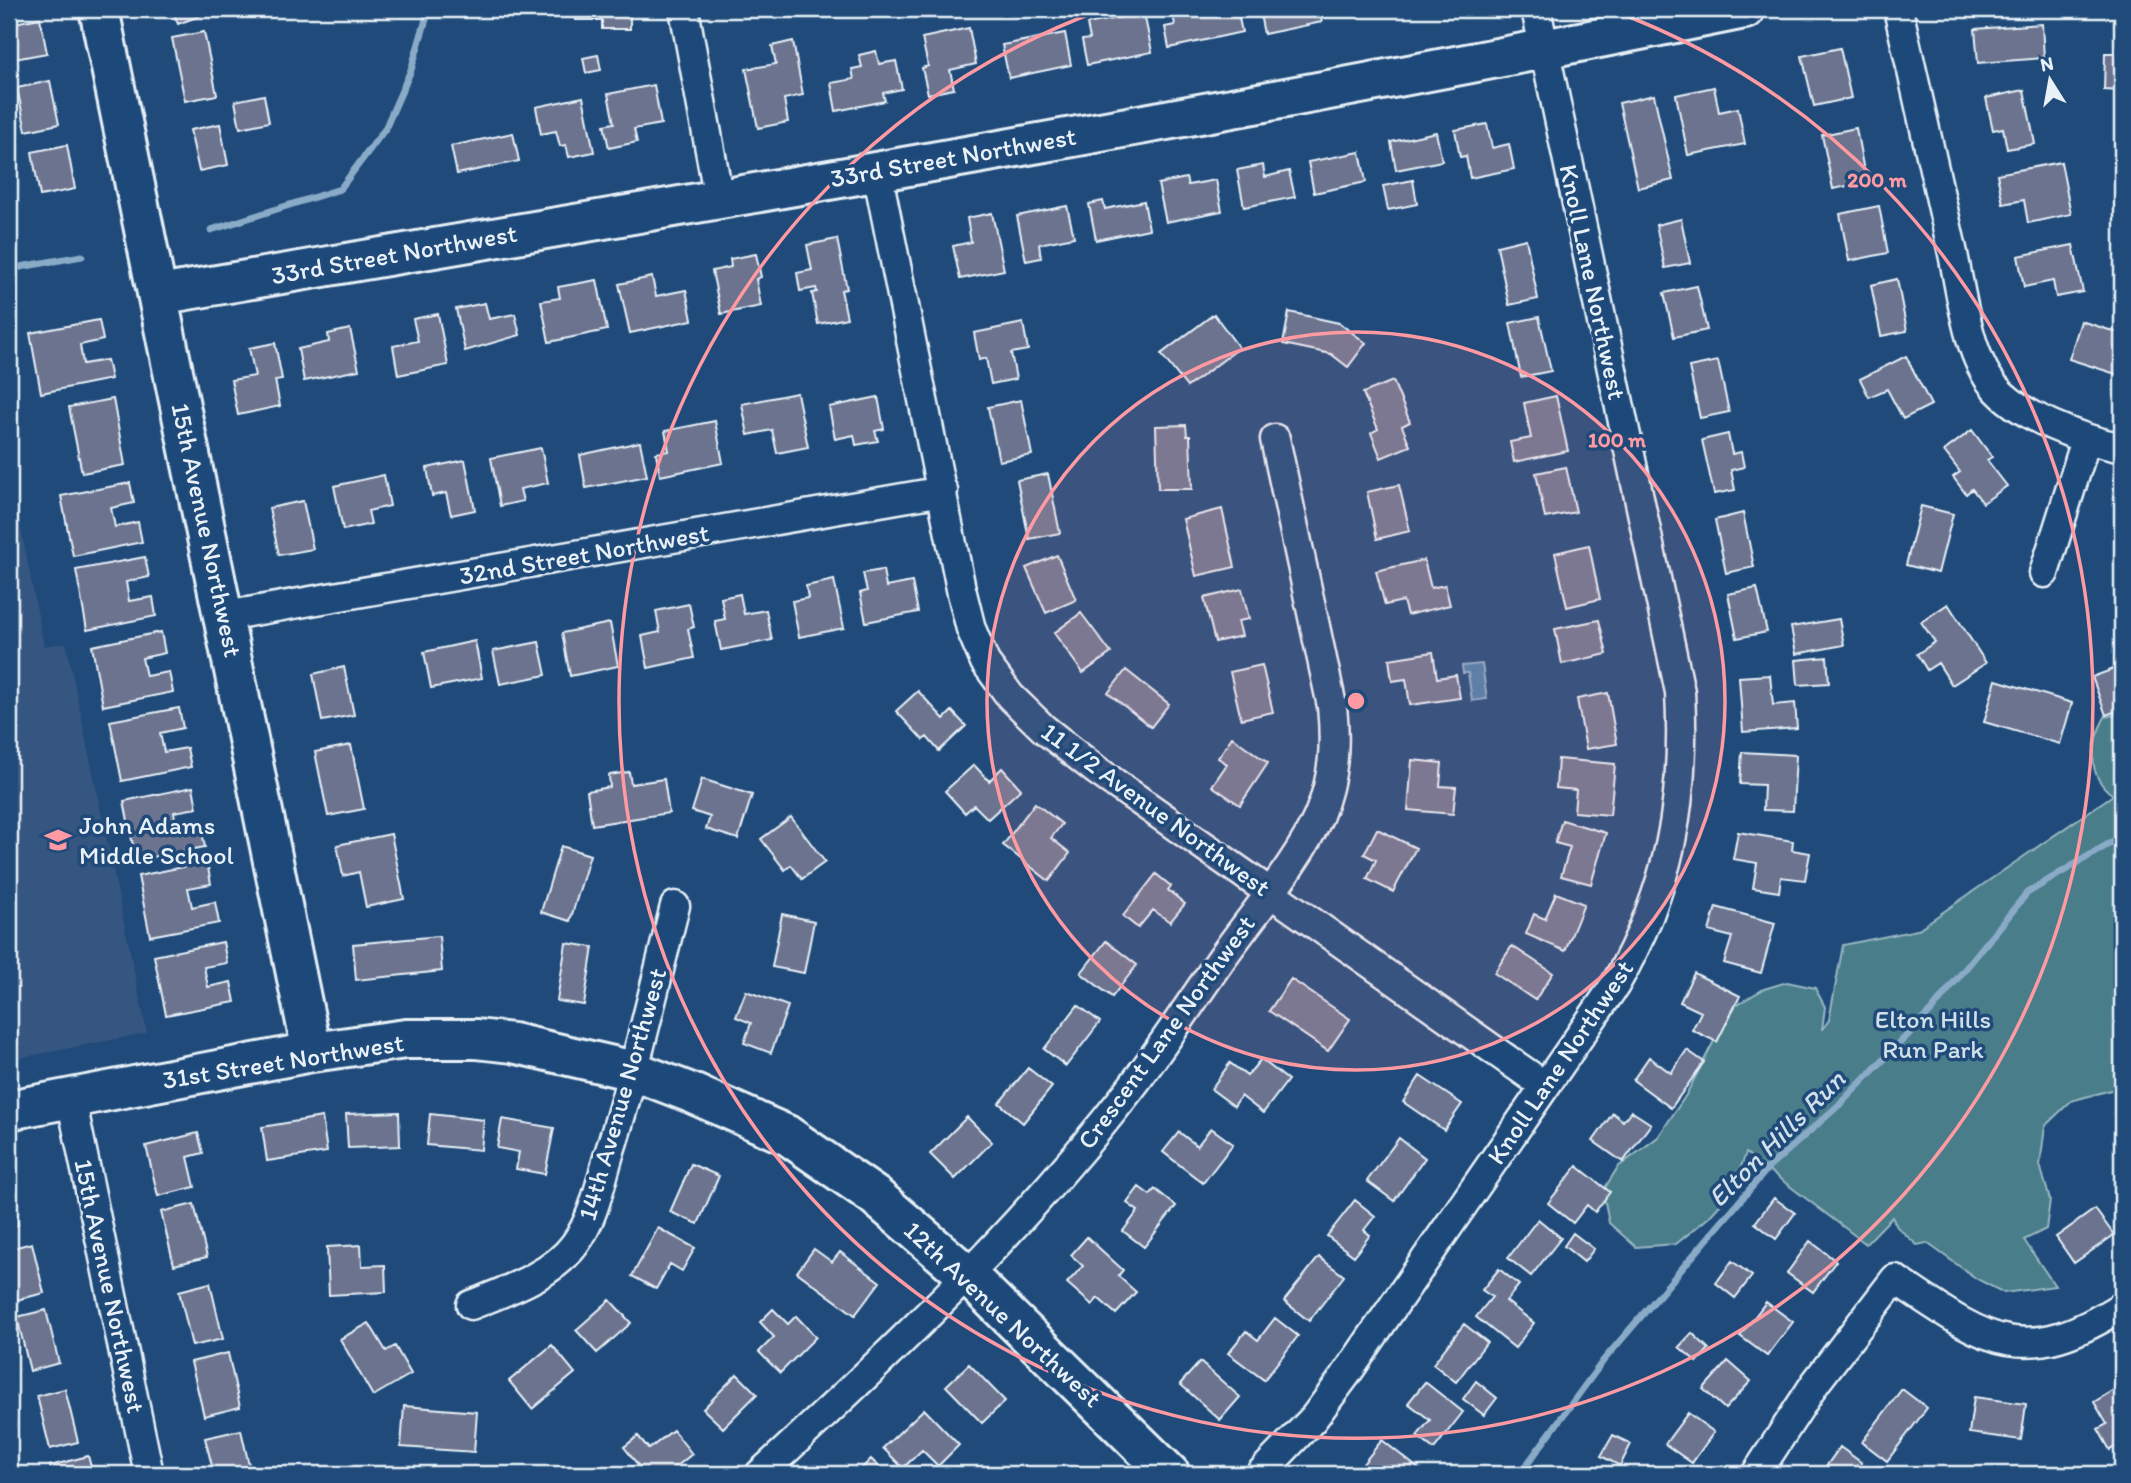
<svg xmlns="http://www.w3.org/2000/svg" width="2131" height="1483" font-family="Itim,sans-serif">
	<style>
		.built { fill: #365680 }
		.green { fill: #497d8a; stroke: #98b7c1; stroke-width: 2 }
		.water { fill: #4b7ca8; stroke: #8aabc8; stroke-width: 2 }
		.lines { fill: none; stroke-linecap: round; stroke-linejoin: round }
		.stream { stroke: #8aabc8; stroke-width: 7 }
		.building { fill: #6c738f; stroke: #e8f1f8; stroke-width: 2 }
		.street-casing { stroke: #e8f1f8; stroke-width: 33 }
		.secondary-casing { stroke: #e8f1f8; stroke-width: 44 }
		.street { stroke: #1f4a7a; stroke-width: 28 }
		.secondary { stroke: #1f4a7a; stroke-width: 38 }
		.ring { fill: none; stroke: #ff9aa2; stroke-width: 3.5 }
		.labels { text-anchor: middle; stroke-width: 7; stroke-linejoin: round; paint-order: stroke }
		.street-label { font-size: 26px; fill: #e8f1f8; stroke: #1f4a7a }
		.poi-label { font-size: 26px; fill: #e8f1f8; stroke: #1f4a7a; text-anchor: start }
		.park-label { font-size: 26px; fill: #d0e0e8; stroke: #1f4a7a }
		.water-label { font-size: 28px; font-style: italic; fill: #d0dfec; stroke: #1f4a7a }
		.centre { fill: #ff9aa2; stroke: #1f4a7a; stroke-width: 3.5 }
		.ring-label { font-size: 21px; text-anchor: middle; font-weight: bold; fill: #ff9aa2; stroke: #1f4a7a; stroke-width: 7; stroke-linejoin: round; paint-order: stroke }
	</style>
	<rect width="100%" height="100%" fill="#1f4a7a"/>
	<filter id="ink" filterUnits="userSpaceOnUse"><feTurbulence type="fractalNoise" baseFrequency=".0143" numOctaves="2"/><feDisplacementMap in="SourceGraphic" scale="14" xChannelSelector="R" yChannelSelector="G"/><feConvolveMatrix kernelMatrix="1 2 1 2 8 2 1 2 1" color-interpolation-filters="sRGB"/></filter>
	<g filter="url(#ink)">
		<path class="built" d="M9,468L44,646L66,643L147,1033L9,1060Z"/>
		<path class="green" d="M2122,713V1087L2071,1101L2045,1126L2040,1165L2050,1200L2046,1229L2024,1240L2055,1286L2004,1293L1977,1279L1927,1243L1917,1245L1897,1227L1892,1217L1866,1244L1746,1153L1732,1192L1708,1218L1676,1244L1636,1247L1609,1223L1603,1191L1618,1167L1658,1137L1686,1095L1731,1008L1764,989L1787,982L1815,988L1825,1007L1822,1030L1829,1020L1843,945L1917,930L2113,795C2086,776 2090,744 2105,717Z"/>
		<path class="water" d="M1482,664L1487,699L1472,701L1468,673H1463L1462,666Z"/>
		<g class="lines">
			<path class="stream" d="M211,230L340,189L385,129L411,70L429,9
				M9,269L82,256
				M1520,1474L1603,1361L1768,1168L1839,1105L1931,1011L2027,893L2122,836"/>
		</g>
		<path class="building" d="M172,9H218L178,24Z
			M575,9H630V29H602V20H575Z
			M1172,9H1237L1242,32L1169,48L1165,27L1175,25Z
			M1259,9H1319L1322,22L1264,34Z
			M1144,13L1152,52L1087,65L1082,40L1090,39L1087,24Z
			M40,18L47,53L9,60V24Z
			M2042,24L2044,58L1978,63L1975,29Z
			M969,28L976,64L950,70L954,89L928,94L922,68L928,66L922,38Z
			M2122,28V91L2104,90L2105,53H2121Z
			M204,32L217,95L185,101L172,38Z
			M1065,33L1071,65L1009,78L1002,45Z
			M793,41L803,95L784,99L788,122L758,128L746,69L776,64L772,46Z
			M1840,48L1851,98L1814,106L1802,56Z
			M876,51L879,64L896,61L902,89L883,93L885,101L836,111L831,83L854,79L852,69L862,67L859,55Z
			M598,55L601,70L586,73L583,58Z
			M50,81L59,124L26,131L17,88Z
			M654,85L661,124L634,129L637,142L609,148L604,125L614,123L608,94Z
			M1714,87L1719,112L1738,108L1745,144L1688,155L1676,95Z
			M2024,90L2035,144L2007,149L2003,128L1993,130L1986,98Z
			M264,95L269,122L240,128L235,101Z
			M1654,95L1673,180L1638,188L1619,103Z
			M583,97L594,152L569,157L566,145L560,146L556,131L541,134L536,107Z
			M220,124L228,165L199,171L190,130Z
			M1487,124L1492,148L1509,144L1514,169L1470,178L1466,156L1460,157L1455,130Z
			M1856,128L1866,182L1833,189L1822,135Z
			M1436,132L1442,161L1396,170L1391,142Z
			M513,133L519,161L457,174L451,146Z
			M67,145L75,189L40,196L32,152Z
			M1360,152L1366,182L1314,193L1308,162Z
			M2061,162L2071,214L2028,223L2024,200L2003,204L1997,174Z
			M1263,165L1265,177L1289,171L1295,197L1244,207L1237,170Z
			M1186,178L1188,185L1216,180L1222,211L1166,222L1158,184Z
			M1413,180L1417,204L1388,210L1383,186Z
			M1103,201L1105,209L1144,201L1149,229L1096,240L1089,204Z
			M1067,206L1074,237L1039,244L1041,258L1026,261L1017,216Z
			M1879,206L1888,253L1849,261L1840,214Z
			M992,213L1004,270L960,279L953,246L971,242L967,218Z
			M1681,219L1690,263L1665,268L1656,225Z
			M837,239L847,289L841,290L847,318L818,324L812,293L817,292L816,288L800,291L797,273L812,270L807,245Z
			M1526,239L1538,299L1509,305L1497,246Z
			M2073,245L2083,292L2056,297L2053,281L2024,287L2018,256Z
			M756,254L761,277L756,279L761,306L721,314L712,271L731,267L730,259Z
			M652,277L656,296L686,290L692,320L630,333L619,284Z
			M1897,279L1907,331L1881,336L1871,285Z
			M597,280L607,330L549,342L541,301L560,298L558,287Z
			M1697,286L1707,330L1674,337L1664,293Z
			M485,303L489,319L515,314L520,335L465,351L456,309Z
			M1289,312L1339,323L1366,343L1348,367L1331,354L1283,344Z
			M438,314L448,365L398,375L393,346L418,341L413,319Z
			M1214,314L1239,348L1187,387L1161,354Z
			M1539,317L1551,371L1521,377L1510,323Z
			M99,320L103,340L80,345L83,364L107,360L111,379L41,393L30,333Z
			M2081,321L2122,334V376L2069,359Z
			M1023,323L1028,350L1011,353L1016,379L991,384L986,358L979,360L974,333Z
			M350,329L359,370L304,381L298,349L329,342L328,334Z
			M275,343L282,379L275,380L280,406L238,415L231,380L255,376L249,348Z
			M1906,356L1931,405L1903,419L1887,389L1869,397L1860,379Z
			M1718,361L1729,412L1700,418L1689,367Z
			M1393,381L1410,422L1402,426L1410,446L1381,458L1371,433L1378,429L1363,393Z
			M797,393L808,447L777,453L772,430L748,435L742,404Z
			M1556,396L1568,451L1514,462L1510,442L1531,438L1524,403Z
			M878,397L884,429L875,431L878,441L856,445L854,435L835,439L829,407Z
			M113,399L125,465L82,473L69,407Z
			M1021,400L1032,455L999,461L988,407Z
			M715,421L723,463L660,476L656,453L669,451L665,431Z
			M1186,425L1187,436H1190L1192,489H1158L1156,426Z
			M1972,430L1992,457L1987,460L2007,486L1983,503L1972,489L1966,494L1953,477L1960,472L1944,451Z
			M1728,434L1732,454L1741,452L1744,467L1731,470L1735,490L1714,494L1702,440Z
			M640,442L647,476L586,488L580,455Z
			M541,448L548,483L520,489L523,501L500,506L491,458Z
			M465,460L475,510L451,515L446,493L432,496L427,468Z
			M1566,467L1576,512L1545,518L1536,473Z
			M1048,474L1060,533L1029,539L1017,480Z
			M384,475L390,506L368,511L371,524L343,530L334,486Z
			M130,483L134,503L111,508L115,527L138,522L142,542L73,556L61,496Z
			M1399,485L1410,531L1377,539L1367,492Z
			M303,501L313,549L279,555L269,508Z
			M1921,506L1953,514L1938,573L1906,565Z
			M1222,509L1235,567L1196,576L1183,519Z
			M1743,513L1754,567L1726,573L1715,520Z
			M1589,545L1600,599L1567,607L1555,553Z
			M1057,555L1076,600L1046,613L1026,568Z
			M145,557L149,577L126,582L129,601L153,597L156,616L87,630L76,570Z
			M1424,560L1431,588L1445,585L1450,605L1407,615L1403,601L1385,605L1376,571Z
			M883,570L886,587L912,582L918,612L866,622L860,593L867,591L863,573Z
			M834,580L844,628L799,637L792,601L808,598L806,586Z
			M1757,588L1767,632L1737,638L1728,594Z
			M1242,589L1249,619L1238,621L1242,636L1215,642L1204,598Z
			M740,594L744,614L766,610L772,640L721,650L715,621L725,619L721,598Z
			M689,604L694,627L688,629L694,658L648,668L642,636L660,632L656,611Z
			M1948,604L1986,663L1952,685L1938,663L1927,670L1917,654L1935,642L1921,622Z
			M1081,613L1111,653L1083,673L1054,633Z
			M1839,619L1844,645L1796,654L1791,627Z
			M1599,620L1607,654L1562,664L1555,629Z
			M610,623L618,666L570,676L562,633Z
			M161,632L165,653L142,658L146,676L169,672L173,692L103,706L92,646Z
			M475,641L482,678L431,688L424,652Z
			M539,642L546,675L500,684L493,651Z
			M1433,652L1437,678L1456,675L1460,698L1410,705L1406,679L1392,681L1389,659Z
			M1827,657L1829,683L1798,685L1796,660Z
			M1262,665L1273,712L1241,719L1230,672Z
			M2122,666V709L2106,715L2092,677Z
			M344,667L354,715L322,721L313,674Z
			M1126,670L1169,704L1151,727L1108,693Z
			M1770,675L1773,705L1795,703L1797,728L1743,732L1739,677Z
			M1996,680L2072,703L2060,744L1984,722Z
			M918,691L944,719L952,711L966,726L939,751L927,737L923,740L896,711Z
			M1608,693L1617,744L1586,749L1577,699Z
			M179,708L183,728L160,733L164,752L187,748L191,767L122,781L110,721Z
			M1232,737L1268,763L1240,805L1212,786L1227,764L1218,758Z
			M351,745L364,809L328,816L315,752Z
			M1742,752L1796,755L1793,811L1763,810L1764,785L1740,784Z
			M1558,759L1615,764L1610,815L1574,812L1576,790L1556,788Z
			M1412,760L1442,763L1440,786L1456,787L1453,814L1408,810Z
			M974,765L989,781L1002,768L1021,789L988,819L974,805L965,813L945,791Z
			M629,772L631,784L664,779L669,813L592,825L587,791L610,787L609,775Z
			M702,779L752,795L738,839L706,829L710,817L692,811Z
			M193,787L197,808L174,812L177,831L201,827L205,847L136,860L124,801Z
			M1035,803L1062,824L1051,838L1070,853L1049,881L1003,845Z
			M791,817L825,862L802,879L791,865L785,870L761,839Z
			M1562,820L1606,833L1591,884L1561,876L1570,847L1555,843Z
			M1377,829L1416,848L1393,892L1367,879L1376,860L1364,854Z
			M1738,832L1793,841L1792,850L1810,853L1805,880L1781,877L1779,892L1753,888L1757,863L1733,859Z
			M391,834L404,899L366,907L359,872L343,876L337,845Z
			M561,846L590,855L570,921L541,912Z
			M207,862L211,884L188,888L192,907L215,902L219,923L150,936L138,876Z
			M1156,874L1171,886L1168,890L1185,904L1170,922L1153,910L1138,928L1123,916Z
			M1556,893L1584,904L1565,951L1526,934L1534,914L1545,919Z
			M1716,907L1775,923L1761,973L1724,963L1732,937L1709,931Z
			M782,914L814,921L804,973L772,967Z
			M439,936L442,971L356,980L353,944Z
			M1106,941L1137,965L1112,997L1081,973Z
			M223,942L227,963L204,967L208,987L231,982L235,1002L166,1015L154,956Z
			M566,943L593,947L584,1005L557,1001Z
			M1512,946L1553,973L1535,1000L1494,973Z
			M1694,973L1740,996L1717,1042L1692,1030L1701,1012L1680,1002Z
			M1291,979L1350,1019L1328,1051L1269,1011Z
			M746,991L788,1006L771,1053L744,1043L751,1023L736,1017Z
			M1078,1005L1100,1022L1066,1066L1044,1049Z
			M1687,1050L1704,1062L1671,1108L1633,1080L1649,1057L1671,1073Z
			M1261,1059L1288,1080L1263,1113L1241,1096L1234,1106L1211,1089L1230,1063L1247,1076Z
			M1028,1068L1052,1087L1023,1123L999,1103Z
			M1420,1076L1462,1104L1444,1130L1403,1102Z
			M1631,1111L1651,1124L1623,1162L1593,1141L1613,1113L1623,1121Z
			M399,1112L400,1146L348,1148L346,1114Z
			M430,1114L484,1120L481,1150L427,1145Z
			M322,1117L327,1152L267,1161L262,1127Z
			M967,1117L992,1142L955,1179L930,1154Z
			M502,1119L554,1128L545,1174L516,1169L519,1152L497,1148Z
			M1211,1128L1233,1144L1203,1183L1163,1152L1179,1132L1197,1146Z
			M198,1133L203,1153L188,1157L195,1187L158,1196L146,1146Z
			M1399,1138L1425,1158L1394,1201L1367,1181Z
			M691,1164L719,1176L698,1224L670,1212Z
			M1577,1166L1610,1192L1595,1212L1587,1205L1573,1223L1548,1203Z
			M1139,1187L1150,1195L1155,1189L1176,1206L1144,1247L1123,1231L1138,1211L1127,1203Z
			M9,1188L18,1225L9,1227Z
			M1774,1198L1795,1213L1776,1239L1755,1223Z
			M1355,1200L1375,1216L1364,1230L1370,1235L1354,1256L1327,1236Z
			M194,1204L207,1257L174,1265L161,1212Z
			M2095,1209L2114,1235L2074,1263L2056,1237Z
			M1538,1219L1561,1238L1531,1276L1508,1258Z
			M658,1228L695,1248L682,1271L670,1264L656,1289L632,1276Z
			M1573,1233L1594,1249L1584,1262L1564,1246Z
			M1087,1237L1123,1270L1118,1276L1136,1292L1116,1314L1098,1298L1092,1305L1067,1283L1083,1266L1071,1255Z
			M1810,1241L1836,1261L1813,1292L1787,1273Z
			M32,1243L44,1293L9,1302V1249Z
			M361,1245L362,1266L385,1265L386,1292L329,1295L327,1247Z
			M814,1249L832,1262L840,1252L880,1282L855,1315L797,1272Z
			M1319,1257L1344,1276L1309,1321L1284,1301Z
			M1732,1261L1752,1276L1735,1298L1716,1283Z
			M1499,1269L1519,1285L1506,1301L1534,1323L1515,1348L1476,1317L1492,1297L1482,1290Z
			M210,1283L223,1339L192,1346L179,1291Z
			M610,1300L631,1323L597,1353L576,1330Z
			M1766,1302L1793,1322L1767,1356L1740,1336Z
			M773,1309L788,1324L796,1316L816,1337L780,1373L759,1352L774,1337L760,1322Z
			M46,1310L59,1363L30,1371L17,1317Z
			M1275,1318L1298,1336L1264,1380L1228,1353L1246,1331L1258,1340Z
			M369,1323L386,1351L395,1346L411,1374L373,1396L340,1339Z
			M1464,1324L1487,1342L1456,1382L1433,1364Z
			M1692,1333L1709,1349L1697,1362L1679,1347Z
			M552,1345L575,1373L532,1409L509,1381Z
			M228,1353L240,1407L204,1416L191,1362Z
			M1728,1361L1751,1381L1725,1409L1703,1389Z
			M1200,1362L1240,1397L1220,1420L1180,1384Z
			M969,1364L1005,1401L982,1423L946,1386Z
			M737,1374L757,1394L723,1428L703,1409Z
			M1476,1381L1497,1398L1484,1415L1463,1399Z
			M1425,1382L1463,1412L1434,1449L1417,1436L1430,1420L1408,1403Z
			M2120,1386L2122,1442L2110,1450L2098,1429L2107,1424L2094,1402Z
			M65,1389L78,1442L50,1449L37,1396Z
			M1902,1389L1927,1408L1887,1461L1862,1442Z
			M1974,1397L2026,1404L2021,1440L1969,1433Z
			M404,1406L477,1412L474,1452L401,1447Z
			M924,1409L959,1445L938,1466L922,1450L903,1468L883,1448Z
			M1688,1413L1714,1432L1692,1463L1665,1444Z
			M241,1430L251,1474H214L205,1438Z
			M673,1430L692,1454L667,1474H645L624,1447L638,1436L649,1449Z
			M1613,1435L1631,1444L1620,1466L1601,1456Z
			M1382,1440L1424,1473L1423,1474H1355Z
			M1840,1447L1862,1463L1854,1474H1826L1822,1472Z
			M88,1456L93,1474H52L50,1466Z
			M871,1459L886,1474H856Z"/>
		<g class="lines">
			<defs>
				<path id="street" d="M684,9L719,199
					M1898,9C1916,89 1934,169 1952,249C1961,290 1967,353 1994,386C2019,417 2084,440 2122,448
					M877,171L961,589L971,629L985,662L1010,696L1044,729L1096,770L1545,1086
					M2044,573L2086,440
					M225,616L943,491
					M71,1098L149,1474
					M471,1305C505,1291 553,1275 575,1244C594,1218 600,1184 609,1154C635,1072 654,989 675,906
					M760,1474C891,1354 1021,1230 1130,1089C1163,1046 1193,999 1224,955C1253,914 1300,860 1319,815C1334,778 1336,745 1332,706L1275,439
					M1260,1474L1313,1419L1345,1376L1615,985C1670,889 1686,802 1680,692L1536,9
					M1756,1474L1816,1382L1895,1279C1984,1339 2021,1371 2122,1306"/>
				<path id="secondary" d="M99,9L312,1052
					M158,295C688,205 1218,116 1745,9
					M9,1110L312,1052L406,1039H476L513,1043L634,1071L694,1094L787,1135L875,1196L967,1275L1170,1474"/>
			</defs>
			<use href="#street" class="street-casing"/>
			<use href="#secondary" class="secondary-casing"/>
			<use href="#street" class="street"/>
			<use href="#secondary" class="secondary"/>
		</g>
	</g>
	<circle cx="1356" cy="701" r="369" fill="#ff9aa2" fill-opacity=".12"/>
	<g class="ring">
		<circle cx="1356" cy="701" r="369"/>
		<path d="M1614 11A737 737 0 1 1 1098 11"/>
	</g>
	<defs>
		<symbol id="school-bare" viewBox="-9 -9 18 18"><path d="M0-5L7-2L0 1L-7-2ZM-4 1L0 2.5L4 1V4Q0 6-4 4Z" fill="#ff9aa2" stroke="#1f4a7a" stroke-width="2.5" paint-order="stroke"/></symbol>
	</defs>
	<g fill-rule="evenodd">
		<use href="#school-bare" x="39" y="821" width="38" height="38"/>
	</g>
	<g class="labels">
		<g class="street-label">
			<text transform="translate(953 157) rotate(-10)" y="9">33rd Street Northwest</text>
			<text transform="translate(394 254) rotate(-10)" y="9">33rd Street Northwest</text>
			<text transform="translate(1593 282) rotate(78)" y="9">Knoll Lane Northwest</text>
			<text transform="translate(207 530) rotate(78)" y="9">15th Avenue Northwest</text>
			<text transform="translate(584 554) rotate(-10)" y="9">32nd Street Northwest</text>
			<text transform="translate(1156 809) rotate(36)" y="9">11 1/2 Avenue Northwest</text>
			<text transform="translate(1166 1032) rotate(-54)" y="9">Crescent Lane Northwest</text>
			<text transform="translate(283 1061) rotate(-9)" y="9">31st Street Northwest</text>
			<text transform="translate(1560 1062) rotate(-56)" y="9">Knoll Lane Northwest</text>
			<text transform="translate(622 1094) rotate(-74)" y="9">14th Avenue Northwest</text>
			<text transform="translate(110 1286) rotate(78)" y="9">15th Avenue Northwest</text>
			<text transform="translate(1003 1314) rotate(43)" y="9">12th Avenue Northwest</text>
		</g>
		<g class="poi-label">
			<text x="79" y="834">John Adams<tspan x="79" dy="30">Middle School</tspan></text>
		</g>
		<g class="park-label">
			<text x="1933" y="1028">Elton Hills<tspan x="1933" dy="30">Run Park</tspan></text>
		</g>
		<g class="water-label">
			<text transform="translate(1776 1138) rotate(-45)" y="10">Elton Hills Run</text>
		</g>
	</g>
	<circle cx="1356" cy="701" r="10" class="centre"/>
	<g class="ring-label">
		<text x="1877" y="187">200 m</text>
		<text x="1617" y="447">100 m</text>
	</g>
	<rect width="2131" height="1483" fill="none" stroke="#1f4a7a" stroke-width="35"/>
	<rect x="18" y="18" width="2096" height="1448" fill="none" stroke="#e8f1f8" stroke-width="2.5" filter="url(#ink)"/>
	<g transform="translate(2050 80) rotate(349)" stroke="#1f4a7a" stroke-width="5" paint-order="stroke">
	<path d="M0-5L12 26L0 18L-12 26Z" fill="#e8f1f8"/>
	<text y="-10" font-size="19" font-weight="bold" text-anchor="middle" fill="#e8f1f8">N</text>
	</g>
</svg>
